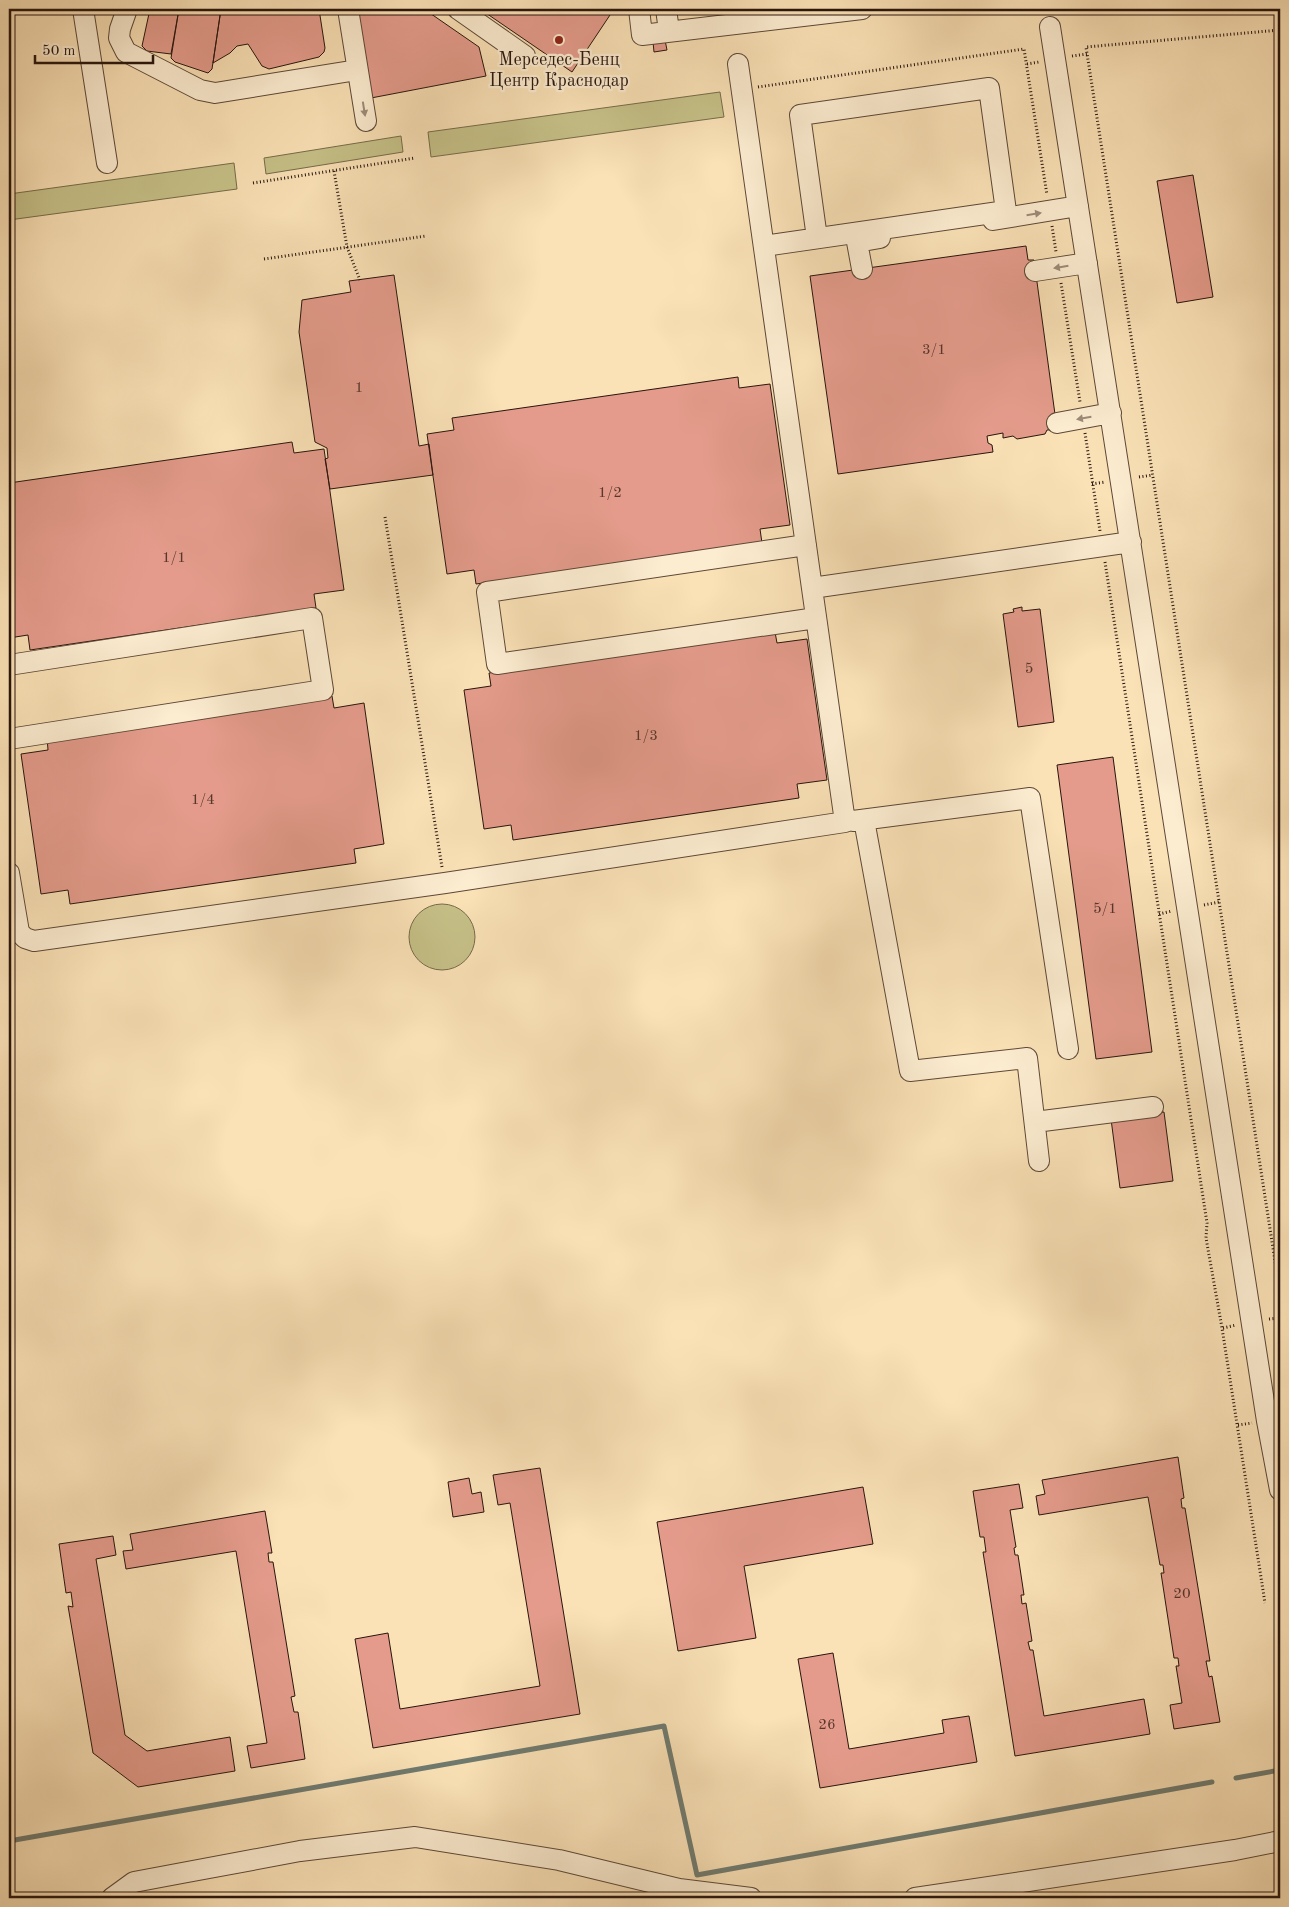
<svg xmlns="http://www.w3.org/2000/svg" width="1289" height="1907" font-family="'Old Standard TT',serif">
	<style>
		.green { fill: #c6c188; stroke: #776b4a }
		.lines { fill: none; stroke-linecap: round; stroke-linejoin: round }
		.stream { stroke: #6f7a6f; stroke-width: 5 }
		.building { fill: #e49b8b; stroke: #28150d }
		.minor-casing { stroke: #5c4837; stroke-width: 22 }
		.path { stroke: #28150d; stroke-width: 3; stroke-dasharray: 1 2.5; stroke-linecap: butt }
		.minor { stroke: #fcecd0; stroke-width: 20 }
		.oneway { fill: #9d8b78 }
		.poi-dot { fill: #8f2418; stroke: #fcecd0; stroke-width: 2 }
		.labels { text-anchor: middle; stroke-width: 4.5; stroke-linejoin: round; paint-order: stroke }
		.number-label { font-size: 15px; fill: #57362c }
		.poi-label { font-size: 18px; fill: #28150d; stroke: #fcecd0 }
	</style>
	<rect width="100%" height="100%" fill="#fae1b6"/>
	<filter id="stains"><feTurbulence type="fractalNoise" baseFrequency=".004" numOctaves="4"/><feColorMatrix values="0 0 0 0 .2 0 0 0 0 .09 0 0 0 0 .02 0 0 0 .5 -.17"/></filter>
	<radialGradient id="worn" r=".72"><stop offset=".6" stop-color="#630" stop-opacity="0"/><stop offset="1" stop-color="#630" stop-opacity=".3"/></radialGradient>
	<path class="green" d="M720,92L724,117L431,157L428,132Z
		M401,136L403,152L266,174L264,158Z
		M234,163L237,189L9,220V194Z
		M409 937a33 33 0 1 1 66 0a33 33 0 1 1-66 0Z"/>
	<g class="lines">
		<path class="stream" d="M1236,1778L1280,1770
			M9,1841L664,1726L697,1875L1212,1782"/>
	</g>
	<path class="building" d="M150,9H179L171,54L147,51L142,46Z
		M179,9H221L212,69L208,73L175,62L171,58Z
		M221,9H319L325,48L324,52L319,57L269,69L262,66L248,44L237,46L230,53L213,63Z
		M355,9H424L479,47L486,76L371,98Z
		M480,9H614L572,72Z
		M665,40L667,50L654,52L653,42Z
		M1193,175L1213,297L1177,303L1157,181Z
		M1026,246L1028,260H1034L1057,429L1047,430L1045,434L1017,439L1013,436L1003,438V433L987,436L988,443L992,445L993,452L838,474L810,276Z
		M394,275L419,446L429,444L433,475L330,489L325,459L328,458L327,448L315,442L299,332L302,300L351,292L349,281Z
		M738,377L739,388L770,384L790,525L760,529L762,543L476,584L474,570L447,574L427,434L454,430L452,418Z
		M292,442L294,453L324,449L344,590L314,594L316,608L30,650L28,635L9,638V483Z
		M1022,607V611L1040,609L1054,722L1018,727L1003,614L1014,612L1013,609Z
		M775,632L777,643L807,639L827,780L797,784L799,798L513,840L511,825L484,829L464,690L491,686L489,673Z
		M332,696L334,708L364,703L384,844L354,849L356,863L70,904L68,890L41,894L21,754L48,750L47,737Z
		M1113,757L1152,1052L1096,1059L1057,765Z
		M1164,1112L1173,1181L1120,1188L1111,1119Z
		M1178,1457L1184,1498L1181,1499L1182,1508H1185L1210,1661H1206L1209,1677L1212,1676L1220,1722L1174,1729L1170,1705L1182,1703L1176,1666H1179L1178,1658H1174L1161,1573H1164L1163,1565H1160L1148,1497L1039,1515L1036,1496L1045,1494L1042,1480Z
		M540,1468L580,1714L373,1748L355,1639L388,1633L400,1709L540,1686L510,1503L498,1505L493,1475Z
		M469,1478L472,1494L481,1492L484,1512L453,1517L448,1482Z
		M1019,1484L1023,1508L1010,1510L1016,1547L1014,1548L1015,1555H1018L1024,1595H1021L1022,1604L1026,1603L1032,1641L1028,1642L1030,1650H1033L1044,1716L1144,1699L1150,1734L1015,1756L983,1552H986L984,1537H980L973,1491Z
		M863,1487L873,1544L744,1566L756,1638L678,1651L657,1522Z
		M265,1511L272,1553H268L269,1562H273L295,1696L291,1697L294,1712H298L305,1759L251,1768L247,1746L267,1743L236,1551L126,1569L123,1551L133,1550L130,1534Z
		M113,1536L116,1555L96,1559L125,1735L147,1751L230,1737L235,1771L138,1787L93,1753L68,1606L73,1607L71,1592L66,1593L59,1544Z
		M833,1653L849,1749L944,1733L942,1720L969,1716L977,1762L820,1788L798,1659Z"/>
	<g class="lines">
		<defs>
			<path id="minor" d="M83,9L107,163
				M127,9L120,29L119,38L126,52L200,90L215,93L357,70
				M348,9L366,121
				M458,9L525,56
				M639,9L642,35L862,9
				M666,9L669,31
				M1050,27L1267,1421L1280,1490
				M993,220L1078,206
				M764,246L1006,211L989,88L800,115L817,238
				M862,269L857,242L880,238
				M1035,271L1087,263
				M1057,423L1111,413
				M806,545L487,592L497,664L816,618
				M812,588L1131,542
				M9,665L312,618L323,690L9,739
				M864,820L910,1071L1027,1058L1039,1161
				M853,821L1030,798L1068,1049
				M9,873L19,932L25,938L34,941L445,883L845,822L738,64
				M1035,1122L1153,1107
				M112,1898L134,1882L182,1873L300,1851L415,1837L559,1860L679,1889L751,1898
				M915,1898L1235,1850L1280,1841"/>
		</defs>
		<use href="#minor" class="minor-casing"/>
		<path class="path" d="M1280,30L1086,47L1280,1293
			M1072,56L1087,54
			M1027,64L1039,62
			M758,87L1024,49L1047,195
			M334,171L347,247L360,280
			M253,183L415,158
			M1052,226L1056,252
			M264,259L426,236
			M1061,283L1080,402
			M1085,433L1100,531
			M1139,477L1153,475
			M1092,484L1105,482
			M385,517L442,867
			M1105,562L1207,1223L1206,1238L1222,1328L1265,1603
			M1204,905L1219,902
			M1159,914L1172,911
			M1269,1319L1280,1318
			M1223,1328L1236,1325
			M1238,1425L1252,1423"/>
		<use href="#minor" class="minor"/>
	</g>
	<defs><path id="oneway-solid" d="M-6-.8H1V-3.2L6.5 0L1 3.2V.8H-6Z" transform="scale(1.25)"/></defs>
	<g class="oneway">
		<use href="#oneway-solid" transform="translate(364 109) rotate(81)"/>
		<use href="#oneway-solid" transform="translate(1034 214) rotate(-9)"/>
		<use href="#oneway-solid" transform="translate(1061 267) rotate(171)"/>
		<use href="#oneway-solid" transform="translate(1084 418) rotate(170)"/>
	</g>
	<circle class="poi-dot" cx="559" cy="40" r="5"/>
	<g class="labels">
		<g class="number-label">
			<text x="934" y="354">3/1</text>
			<text x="359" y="392">1</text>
			<text x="610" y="497">1/2</text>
			<text x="174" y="562">1/1</text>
			<text x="1029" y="673">5</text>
			<text x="646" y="740">1/3</text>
			<text x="203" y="804">1/4</text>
			<text x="1105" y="913">5/1</text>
			<text x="1182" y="1598">20</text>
			<text x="827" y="1729">26</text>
		</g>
		<g class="poi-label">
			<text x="559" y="65">Мерседес-Бенц<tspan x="559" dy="21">Центр Краснодар</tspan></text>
		</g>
	</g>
	<rect width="1289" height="1907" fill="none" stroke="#fae1b6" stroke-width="30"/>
	<rect x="10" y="10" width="1269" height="1887" fill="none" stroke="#28150d" stroke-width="2.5"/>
	<rect x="15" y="15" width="1259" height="1877" fill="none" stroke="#28150d"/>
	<path d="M35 55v8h118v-8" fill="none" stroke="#28150d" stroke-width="2.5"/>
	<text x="42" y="55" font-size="15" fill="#28150d" stroke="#fcecd0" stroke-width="4" paint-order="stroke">50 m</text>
	<rect width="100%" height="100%" filter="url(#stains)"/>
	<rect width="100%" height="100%" fill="url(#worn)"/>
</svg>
